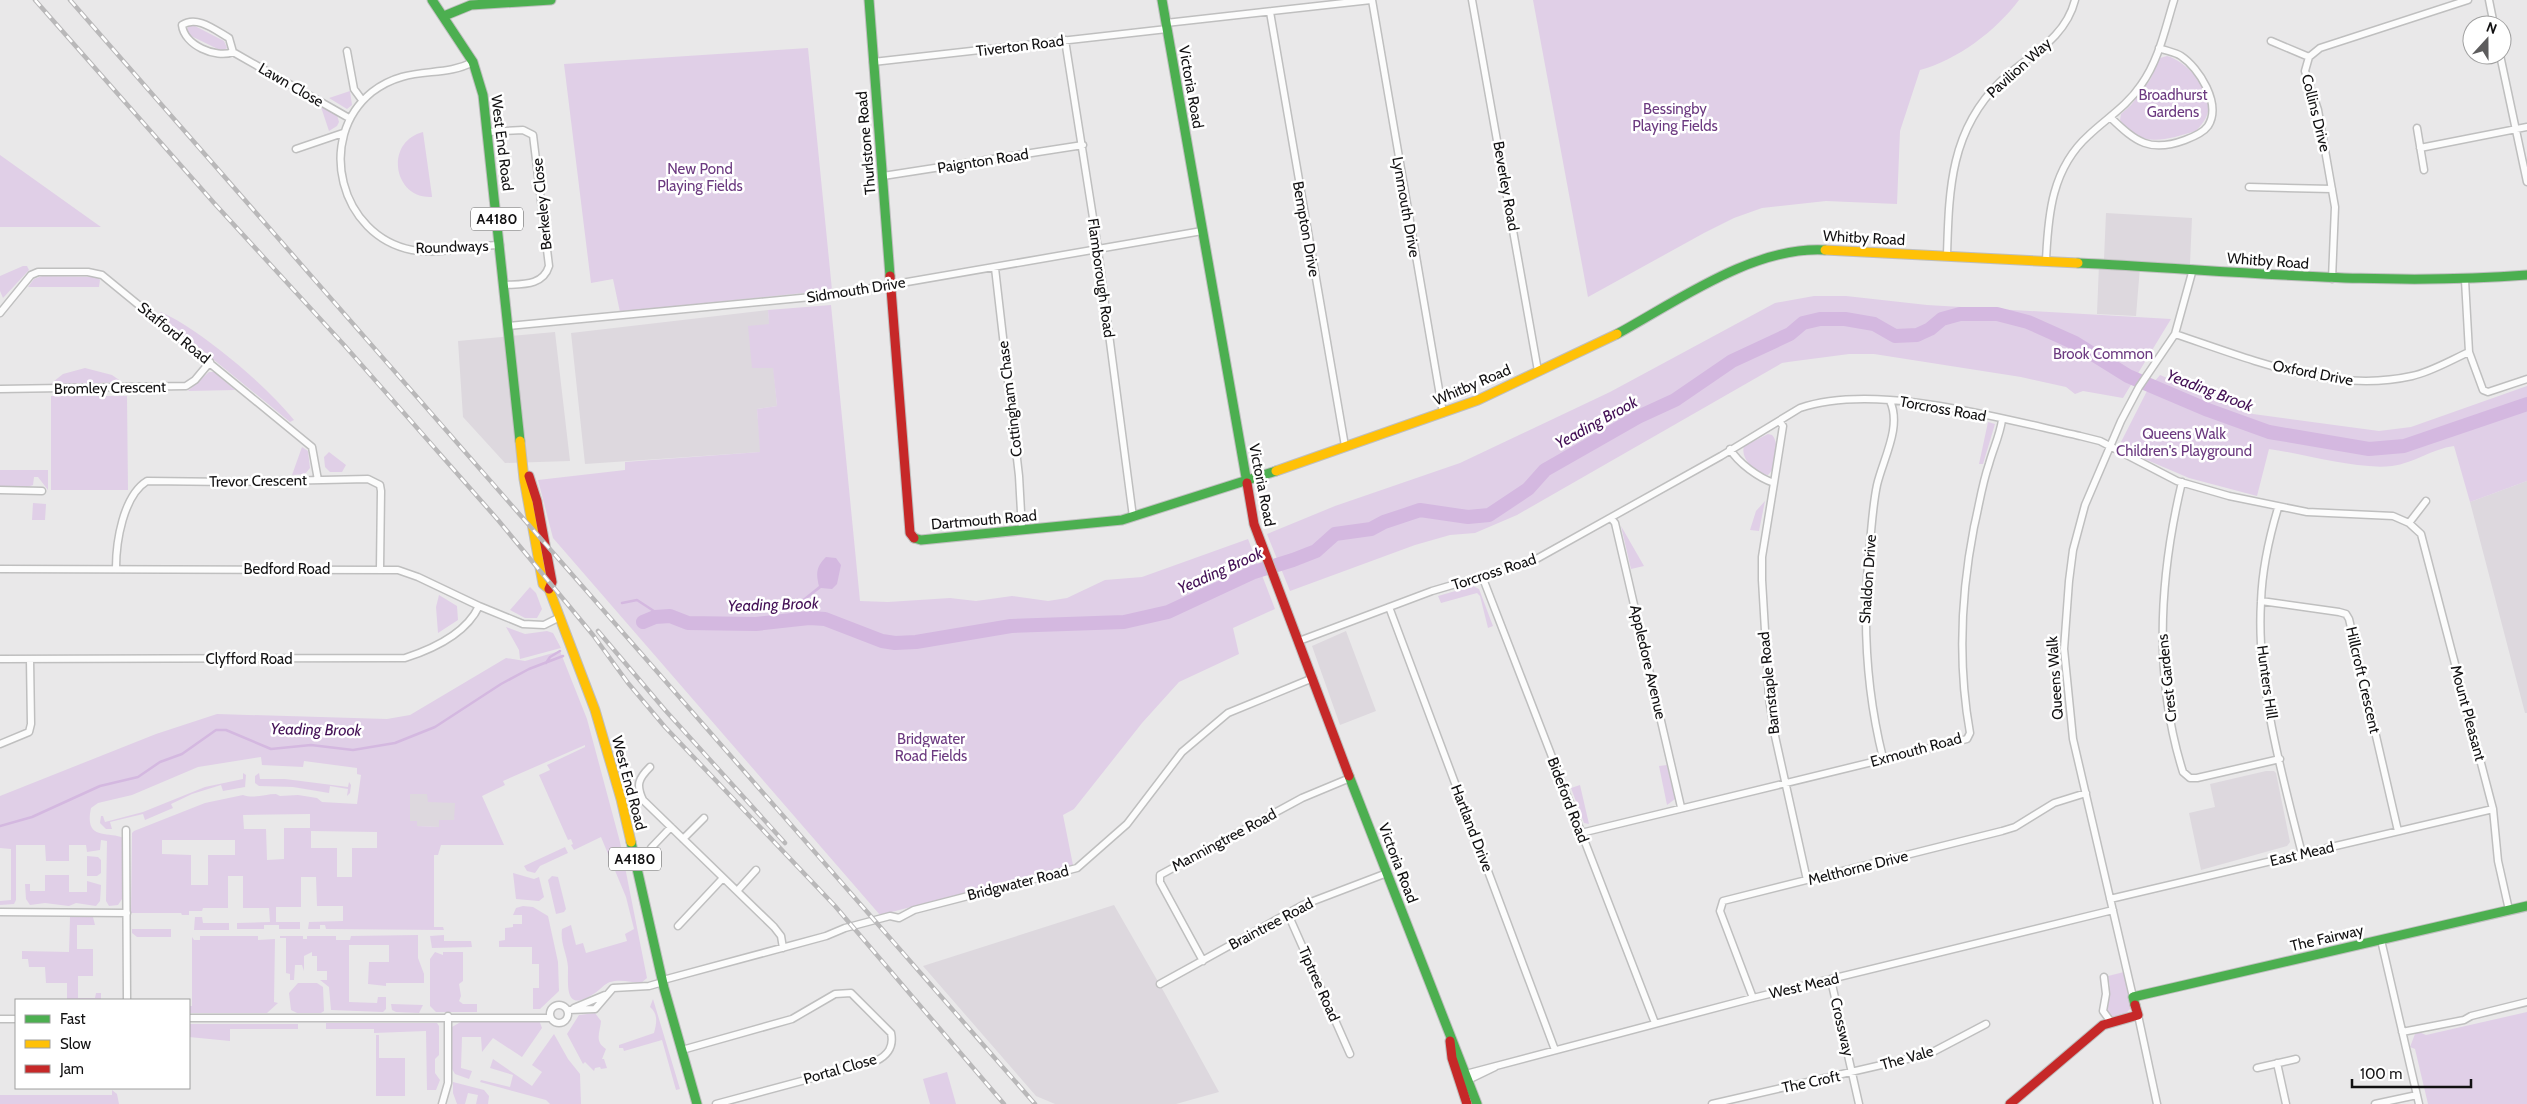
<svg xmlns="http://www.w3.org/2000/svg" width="2527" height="1104" font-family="Cabin,sans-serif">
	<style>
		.built { fill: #ddd8de }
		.green { fill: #e0cfe7; fill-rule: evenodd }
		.water { fill: #d4b8e0 }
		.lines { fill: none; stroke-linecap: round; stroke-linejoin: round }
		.stream { stroke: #d4b8e0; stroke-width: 2.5 }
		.river { stroke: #d4b8e0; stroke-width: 14 }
		.street-casing { stroke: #bfbfbf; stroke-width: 9 }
		.fast-casing { stroke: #bfbfbf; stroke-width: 11 }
		.slow-casing { stroke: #bfbfbf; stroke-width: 11 }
		.jam-casing { stroke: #bfbfbf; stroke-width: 11 }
		.street { stroke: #fcfcfc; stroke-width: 6 }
		.fast { stroke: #4caf50; stroke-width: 9 }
		.slow { stroke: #ffc107; stroke-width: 9 }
		.jam { stroke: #c62828; stroke-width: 9 }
		.rail-casing { stroke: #b9b8b9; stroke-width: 4.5 }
		.rail { stroke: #fff; stroke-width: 2.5; stroke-dasharray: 8; stroke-linecap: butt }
		.labels { text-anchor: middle; stroke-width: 5; stroke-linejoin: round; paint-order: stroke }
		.shield { fill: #fff; stroke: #595859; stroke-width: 1 }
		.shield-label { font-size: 14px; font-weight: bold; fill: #121112 }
		.street-label { font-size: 15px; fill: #121112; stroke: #fff }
		.park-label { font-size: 15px; fill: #6c3a80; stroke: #fff }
		.water-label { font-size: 16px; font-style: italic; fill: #441156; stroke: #fff }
	</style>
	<rect width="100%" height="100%" fill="#e9e8e9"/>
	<path class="built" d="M2106,213L2192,218L2190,264L2104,259Z
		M2099,264L2140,267L2136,316L2097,314Z
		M768,310L777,406L757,409L761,452L585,464L571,333Z
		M555,332L570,461L505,463L463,417L458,341Z
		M2527,481V713H2525L2470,502Z
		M1346,631L1376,711L1340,725L1312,646Z
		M2266,771H2274L2276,773L2290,842L2287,846L2201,870L2189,813L2215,807L2210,784Z
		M466,783L454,820H440L439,827L417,826L410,821V794Z
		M1114,905L1164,992L1219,1092L1176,1104H1055L1036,1096L923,966Z"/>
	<path class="green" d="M1533,0H2019C1996,31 1957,60 1920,70L1900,131L1897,204L1826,201L1762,208L1734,218L1704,233L1588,297Z
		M189,25H193L224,41L227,48L222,51L189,35L186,32Z
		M808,48L832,290L620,312L613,279L591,283L564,64Z
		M2167,56C2187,61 2212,90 2208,112C2206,120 2201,125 2196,131C2168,139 2139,150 2120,120L2121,114L2131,105L2150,80L2160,58Z
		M350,91L352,105L347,109L329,98Z
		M321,107L337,115L339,122L337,126L329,131Z
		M423,132L432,196V197C393,199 384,142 423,132Z
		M0,155L101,227H0Z
		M23,266H27L29,270L3,298L0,291V276Z
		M42,276L97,277L100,280L99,287H28L34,279Z
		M1814,296H1846L1927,305L2171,319L2123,398L2083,391L2075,394L2066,387L2021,377L1874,354H1849L1788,362L1782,363L1517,515L1475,533L1450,535L1415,545L1290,591L1267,534L1335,506L1460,463L1610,392L1775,303Z
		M831,305L860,601L888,602L950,598L976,601L1012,596L1048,601L1067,598L1105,580L1142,577L1248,539L1275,609L1233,628L1239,654L1179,682L1142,723L1074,809L1063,815L1073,865L880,915L553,538L538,480L625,470V462L760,452L757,409L777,406L773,368H752L748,326L769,324L768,310Z
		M161,312C201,330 267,386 294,420L290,422L159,315Z
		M85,368L112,375L122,382L49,385L63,374Z
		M209,372H214L235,390L188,391Z
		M2160,375L2253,414L2379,431L2411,427L2527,386V481L2470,502L2454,446C2432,449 2414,463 2392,466C2357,470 2305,454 2269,449L2257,496L2189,478L2126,451L2121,442L2148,389Z
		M51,396H127L128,490H51Z
		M1988,422L1995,424L1983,464H1979Z
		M1768,434L1772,435C1780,443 1777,468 1768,475C1755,473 1740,458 1744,446Z
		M302,447L308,451L310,468L305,474L292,475Z
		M329,452L346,465L342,472H330L325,467L324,457Z
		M0,470H48V490L38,477H34L33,485L25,488L0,487Z
		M1765,501L1759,531L1750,530L1756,511Z
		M33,503L46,504L45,520H32Z
		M1621,526L1644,566L1631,569Z
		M1473,586L1479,589L1493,626L1488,628L1480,596L1477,593L1441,603L1438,596Z
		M530,587L536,593L542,609L537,618H525L510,610Z
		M439,595L457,606L458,620L438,633L436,607Z
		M506,627L525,634L547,631L553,633L561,648L520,659L519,650Z
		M560,651L587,719L620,842L647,978L641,983C631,982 620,979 610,982C604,984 600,990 595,993C565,1013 568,989 568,967C567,954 560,943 562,929L571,925L576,945L583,943L586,953L627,941L625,934L634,929L626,897L601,837L574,850L571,845L573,844L571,839L568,840L539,775L550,770L547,765L585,747V745L503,781L505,785L482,796L504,845H441L438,855H434V927H443L444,930L326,929L325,925H320V929H308L309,922L343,921V906H317L316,877H301V907H276V922H300V929H279V925H264V929H237V923L270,922L269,908H243V876H228V908H203L202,911H189V915H182L181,913H131L132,833L134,831L205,803L243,795C254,799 265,794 276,794L280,796L298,795L317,798L322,802L357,804L361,775L357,774V768L304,761L303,767L262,765L261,757L198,767L132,795L98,803L91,808C84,841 107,831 124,838L122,899L118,905L109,906L106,901L107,841L101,840L100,850L87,852L86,845H69V861H46L45,845H16V900L14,904L0,905V901L11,900V849L0,848V796L156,734L217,714L387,719L410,715L506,658L525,661ZM410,794H427L428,802L455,803L454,820H439V827L417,826V821H410ZM243,815L310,814V828H284V859L267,860L266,829H244ZM311,831L377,832V848H352V877H337V848H311ZM162,840H235V855H208V885H191V855L162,854Z
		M1667,765L1675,799L1667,805L1659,766Z
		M243,773L246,775L245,787L223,791L221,785L192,794L171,804L173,808L145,820L143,814L110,822L112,829H106L100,823L101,816H103L105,822L143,812L205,787L243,779Z
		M259,773L260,779H285L348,787L349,782L351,785L350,793L347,796L348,789L330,786L329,793L293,787L259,786L255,783V776Z
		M1580,785L1589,824L1584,823L1571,788Z
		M565,847L568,853L540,866L535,873L527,871L524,866Z
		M87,856L98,857L101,860V873L97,876H87Z
		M513,873L534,879L539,877L544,897L539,901L516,899Z
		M45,875H69V892H87V881L101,885L100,901L96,906L76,903L69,906L45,903L30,905L26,899L25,884H30V891H45Z
		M552,876L558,877L566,909L564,912L556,914L548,880Z
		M523,906L533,907L548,916L558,962L559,991L540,1009H533V988H539V964H532V947H499V941L505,940V928L513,927V924H522V915H513L516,908Z
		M70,917H93L95,925H77V949H93V976H78V998H95L96,993H101V1000H67V983H46L45,967H29L28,959H22V951L69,952Z
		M195,917H202L203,923H229V930H194Z
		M132,929H171V937H137L132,933Z
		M418,935V958L424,974V983H386V986L368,984L369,962H389V945H349V1002L377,1003L378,997H386V1009L383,1012L331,1010L329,987L320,980H327V971H317V956H312V952L304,956V971L302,965H295L294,980H290V974L286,973V938H280V936H303V939H307V936H336V940H350L351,936Z
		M444,935V941H471L472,947L432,948L430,936Z
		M200,936H258V940L275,939L274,1002L278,1003L267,1013H189V1006H192V937L194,940H200Z
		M435,952L443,955V952H463V981L459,984L461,996L459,1001L463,1004H477V1012H436L430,1006V959Z
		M2124,972L2131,1008L2125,1014L2111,1017L2106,1008L2108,988L2110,986L2108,976Z
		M298,983H317L323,987L324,1011L321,1013H297L291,1010L289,993Z
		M653,999L680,1089L676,1090L662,1040L624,1051L623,1048H619V1045L654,1033C657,1022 658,1014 650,1007Z
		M391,1004L423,1005L419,1013L396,1012L392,1010Z
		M2527,1012V1104H2428L2415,1049L2410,1047L2415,1034L2419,1032L2426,1035Z
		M595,1013L601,1021C600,1033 594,1041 606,1049L602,1059H604L607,1068L601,1069L600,1067L595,1068L594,1071L585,1062L583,1064L567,1034L579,1015Z
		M464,1020H539L542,1028L522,1057L493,1038L482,1052L481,1037H462L461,1068L472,1071L469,1079L455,1074L452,1069V1027Z
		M326,1023H437L439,1026V1055L435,1059V1073L440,1080L436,1090H427L426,1031L374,1033V1029H326Z
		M189,1024H298V1029H230V1041L189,1037Z
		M554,1034L568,1059L580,1074L581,1104H550L546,1100L480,1082L481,1080L510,1087L513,1075L490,1068L493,1059L532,1086L542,1072L532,1065Z
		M376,1035H379V1058H405V1096H376Z
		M947,1072L956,1104H930L923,1079Z
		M453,1082L484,1090L489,1096L488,1104H476L478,1095L468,1093L465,1104H457L453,1093Z
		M112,1090L117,1094L119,1104H0V1095H112Z"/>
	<path class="water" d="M826,557L836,558L841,565L837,584L832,589L821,588L804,601L799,602L819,586C816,573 816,567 826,557Z"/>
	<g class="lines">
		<path class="stream" d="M622,603L637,600L663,617
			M546,663L550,657L560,651
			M0,826L32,817L100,786L138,777L160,762L182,754L216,730H226L271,749L311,745L353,750L395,743L435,727L501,684L529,669L563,656"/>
		<path class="river" d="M643,622L655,617L670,616L688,623L756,624L809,618L825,619L882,641L895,643L916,642L1011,626L1124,622L1168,612L1254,572L1293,560L1316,551L1335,534L1371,529L1384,522L1420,510L1468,517L1489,515L1528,489L1545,470L1638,417L1675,400L1732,361L1790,334L1803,323L1820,319H1845L1874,324L1895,336L1917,335L1930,329L1942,319L1960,314H1997L2028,322L2075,343L2128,376L2208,410L2269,432L2369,449L2404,446L2527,404"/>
		<defs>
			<path id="street" d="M1372,0L1443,413
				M1472,0L1538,371
				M2489,0L2494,25
				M1270,12L1345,446
				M1166,23L1371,0
				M1065,40L1097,243L1133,517
				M2271,41L2309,57
				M347,51L354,89L362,100
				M233,52L229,38C215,30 197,15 182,25C184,45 216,59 233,52L349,118
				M2500,55L2527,182
				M473,62C441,79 408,64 372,92C315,138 340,236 412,250C441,255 472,245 500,245
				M873,62L1167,29
				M2111,118C2136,142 2150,153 2185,140C2193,137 2203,133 2208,126C2222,104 2199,68 2181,56C2175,52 2166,51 2159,48
				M2417,128L2424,170
				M488,132L523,130L533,135L549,266C543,286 522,284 505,285
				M2420,148L2527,127
				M296,149L343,133
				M883,176L1083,145
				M2249,187L2332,189
				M1947,255C1949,190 1950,131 2000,82C2027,56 2065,40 2075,0
				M2046,261C2048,214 2052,168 2089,135C2107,118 2127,106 2141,85C2159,60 2165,29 2174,0
				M995,268L1019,476L1022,530
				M2332,279L2335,207L2318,110L2305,71L2309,57L2320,48L2468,0
				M0,313L31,275L38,272H88L102,275L312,447L318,480
				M508,326L832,295L1202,231
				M2175,334C2250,359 2332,394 2412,376C2431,372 2451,360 2469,352L2465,280
				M2469,352L2483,390L2488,392L2527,379
				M0,389L186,386L195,380L210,362
				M1730,449C1738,463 1759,478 1774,483L1783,426L1779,421
				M2182,482C2159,578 2153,677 2183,772L2190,778H2197L2280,759
				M1774,483L1762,557V580L1769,698L1775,736L1807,880
				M0,490L42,491
				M2278,508C2269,538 2262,570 2261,602C2256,683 2282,775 2302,854
				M1611,518L1615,523L1681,807
				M2409,523L2426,501
				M116,568C116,542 123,496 147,481L232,482L368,479L380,485L381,491L380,569
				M0,569L398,570L418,577L479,606L523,624L544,625L560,617
				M1482,576L1655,1023
				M2261,601L2339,612L2346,614L2349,619L2398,831
				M1389,607L1555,1050
				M1299,641L1432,591L1531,562L1721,456L1800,408C1877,382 2002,419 2080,436L2100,441L2177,481L2229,496L2307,512L2393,516L2409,523L2421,534L2493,809L2498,861L2509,910
				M0,659L405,658C433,649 466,634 479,606
				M0,744L29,732L31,724L30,659
				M1883,758C1865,686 1862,616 1870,542C1872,523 1873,504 1877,485C1883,459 1902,427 1890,401
				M650,767C638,779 636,785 643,800L774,927L781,936L783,948
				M126,830L127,1000
				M1581,833L1967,739L1970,733C1958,666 1961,594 1974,527C1979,506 1982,484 1989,464C1993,449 2000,435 2002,420
				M683,839L704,818
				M651,848L671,827
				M737,891L756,870
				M2110,899L2493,809
				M0,912L127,913
				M1288,914L1350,1054
				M678,926L723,878
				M2381,940L2419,1104
				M1203,961L1160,882V875L1302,798L1350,778
				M2104,977L2106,994L2103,1011L2111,1022
				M663,980L826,936L845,928L890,916L899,918L914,910L1077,868L1127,824L1182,752L1228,713L1313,678
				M1831,980L1859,1104
				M1160,984L1303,905L1387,873
				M2133,997L2073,739L2064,649L2069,581L2073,550L2085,505L2121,421L2139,387L2175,334L2193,269
				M1753,998L1720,911L1723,901L2002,831L2015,827L2054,803L2086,793
				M550 1014a9 9 0 1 1 18 0a9 9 0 1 1-18 0Z
				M574,1008L605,995
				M568,1010L595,1009L613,988L649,986L663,982
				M2138,1015L2157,1104
				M189,1018H551
				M0,1019H16
				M2402,1032L2464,1020L2471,1016L2527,1002
				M682,1050L792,1019L835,994L851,993L891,1033C894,1047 888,1055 876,1061L716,1104
				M2277,1063L2286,1104
				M2257,1068L2296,1059
				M1462,1075L1753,998L2113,910
				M1466,1081L1495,1067
				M442,1104L448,1083V1016
				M1712,1104L1929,1054L1986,1024
				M2375,1104L2417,1095"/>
			<path id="fast" d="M432,0L473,62L483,95L520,441
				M869,0L890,276
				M1162,0L1247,483
				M444,16L471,5L551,0
				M2078,263C2228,270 2377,287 2527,275
				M1617,334C1679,300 1754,246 1825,250
				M914,538L921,540L1122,520L1276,471
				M1349,776L1477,1104
				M631,842L664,988L697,1104
				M2135,1005L2133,997L2527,906"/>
			<path id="slow" d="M1825,250L2078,263
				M520,441L524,479L543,584L549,589L595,710L621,799L631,842
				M1276,471L1478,400L1617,334"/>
			<path id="jam" d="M890,276L910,533L914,538
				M529,476L537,501L552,582L549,589
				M1247,483L1254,524L1349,776
				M1450,1041L1452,1058L1467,1104
				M2010,1104L2103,1025L2138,1015L2135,1005"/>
		</defs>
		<use href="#street" class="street-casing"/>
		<use href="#fast" class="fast-casing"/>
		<use href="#slow" class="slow-casing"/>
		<use href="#jam" class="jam-casing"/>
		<use href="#street" class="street"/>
		<use href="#fast" class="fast"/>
		<use href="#slow" class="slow"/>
		<use href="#jam" class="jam"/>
		<defs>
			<path id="rail" d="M35,0L214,203L345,346L498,520L593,635L628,683L665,727L835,906L1004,1104
				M70,0L1035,1104
				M598,631L665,710L785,843"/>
		</defs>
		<use href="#rail" class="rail-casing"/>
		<use href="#rail" class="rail"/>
	</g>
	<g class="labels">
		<g class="shield">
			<rect x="471" y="207.5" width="52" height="23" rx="4"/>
			<rect x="609" y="847.5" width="52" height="23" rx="4"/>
		</g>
		<g class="shield-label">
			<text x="497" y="224">A4180</text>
			<text x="635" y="864">A4180</text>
		</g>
		<g class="street-label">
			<text transform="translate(1020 46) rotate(-7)" y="5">Tiverton Road</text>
			<text transform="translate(2019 68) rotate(-42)" y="5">Pavilion Way</text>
			<text transform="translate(291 85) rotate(30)" y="5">Lawn Close</text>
			<text transform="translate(1191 87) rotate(80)" y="5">Victoria Road</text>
			<text transform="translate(2316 113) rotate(76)" y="5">Collins Drive</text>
			<text transform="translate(502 143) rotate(83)" y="5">West End Road</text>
			<text transform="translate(866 143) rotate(-95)" y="5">Thurlstone Road</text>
			<text transform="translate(983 161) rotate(-9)" y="5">Paignton Road</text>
			<text transform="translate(1506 186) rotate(80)" y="5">Beverley Road</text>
			<text transform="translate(542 204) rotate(-96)" y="5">Berkeley Close</text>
			<text transform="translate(1406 207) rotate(80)" y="5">Lynmouth Drive</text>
			<text transform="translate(1306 229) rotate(80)" y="5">Bempton Drive</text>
			<text transform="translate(1864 238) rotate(3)" y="5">Whitby Road</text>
			<text transform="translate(452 247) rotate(-2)" y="5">Roundways</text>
			<text transform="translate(2268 261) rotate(4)" y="5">Whitby Road</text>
			<text transform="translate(1101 278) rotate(82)" y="5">Flamborough Road</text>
			<text transform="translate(856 290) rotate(-9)" y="5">Sidmouth Drive</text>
			<text transform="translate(174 333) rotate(39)" y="5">Stafford Road</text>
			<text transform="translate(2313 373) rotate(11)" y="5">Oxford Drive</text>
			<text transform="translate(1472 385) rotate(-23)" y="5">Whitby Road</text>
			<text transform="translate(110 388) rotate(-1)" y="5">Bromley Crescent</text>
			<text transform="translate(1010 399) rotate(-97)" y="5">Cottingham Chase</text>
			<text transform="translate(1943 409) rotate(10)" y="5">Torcross Road</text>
			<text transform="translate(258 481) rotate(-1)" y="5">Trevor Crescent</text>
			<text transform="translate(1262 485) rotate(79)" y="5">Victoria Road</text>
			<text transform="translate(984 520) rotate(-5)" y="5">Dartmouth Road</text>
			<text x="287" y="574">Bedford Road</text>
			<text transform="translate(1494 572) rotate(-18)" y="5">Torcross Road</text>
			<text transform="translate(1868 579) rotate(-86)" y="5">Shaldon Drive</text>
			<text x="249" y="664">Clyfford Road</text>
			<text transform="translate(1648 662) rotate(77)" y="5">Appledore Avenue</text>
			<text transform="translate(2055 678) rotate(-94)" y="5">Queens Walk</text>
			<text transform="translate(2167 678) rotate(-96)" y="5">Crest Gardens</text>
			<text transform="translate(2363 680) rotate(77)" y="5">Hillcroft Crescent</text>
			<text transform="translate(2267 682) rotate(82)" y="5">Hunters Hill</text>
			<text transform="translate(1769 683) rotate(-96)" y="5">Barnstaple Road</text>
			<text transform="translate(2468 713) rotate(75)" y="5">Mount Pleasant</text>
			<text transform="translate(1916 750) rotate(-15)" y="5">Exmouth Road</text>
			<text transform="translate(629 783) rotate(75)" y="5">West End Road</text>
			<text transform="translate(1568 800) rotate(69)" y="5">Bideford Road</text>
			<text transform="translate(1472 828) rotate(69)" y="5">Hartland Drive</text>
			<text transform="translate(1224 840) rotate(-28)" y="5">Manningtree Road</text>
			<text transform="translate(2302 854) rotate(-13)" y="5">East Mead</text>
			<text transform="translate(1398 863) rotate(69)" y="5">Victoria Road</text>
			<text transform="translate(1858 868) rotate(-14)" y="5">Melthorne Drive</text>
			<text transform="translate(1018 883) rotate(-14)" y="5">Bridgwater Road</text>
			<text transform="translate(1271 924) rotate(-28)" y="5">Braintree Road</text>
			<text transform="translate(2327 938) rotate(-13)" y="5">The Fairway</text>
			<text transform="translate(1319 984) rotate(66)" y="5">Tiptree Road</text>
			<text transform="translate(1804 986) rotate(-13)" y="5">West Mead</text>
			<text transform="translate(1842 1027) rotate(77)" y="5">Crossway</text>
			<text transform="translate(1907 1058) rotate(-16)" y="5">The Vale</text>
			<text transform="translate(840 1069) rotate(-16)" y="5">Portal Close</text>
			<text transform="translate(1811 1082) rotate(-12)" y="5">The Croft</text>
		</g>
		<g class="park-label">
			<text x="2173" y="100">Broadhurst<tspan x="2173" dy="17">Gardens</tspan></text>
			<text x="1675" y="114">Bessingby<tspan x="1675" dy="17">Playing Fields</tspan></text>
			<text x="700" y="174">New Pond<tspan x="700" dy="17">Playing Fields</tspan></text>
			<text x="2103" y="359">Brook Common</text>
			<text x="2184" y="439">Queens Walk<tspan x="2184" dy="17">Children's Playground</tspan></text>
			<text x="931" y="744">Bridgwater<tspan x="931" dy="17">Road Fields</tspan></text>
		</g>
		<g class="water-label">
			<text transform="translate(2210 390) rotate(21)" y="6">Yeading Brook</text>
			<text transform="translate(1596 422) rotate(-29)" y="6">Yeading Brook</text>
			<text transform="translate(1220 570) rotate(-24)" y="6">Yeading Brook</text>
			<text transform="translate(773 604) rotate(-2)" y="6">Yeading Brook</text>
			<text transform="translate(316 729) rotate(1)" y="6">Yeading Brook</text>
		</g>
	</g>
	<rect x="15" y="999" width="175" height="90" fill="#ffffff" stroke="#a0a0a0"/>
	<rect x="25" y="1015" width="25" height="8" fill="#4caf50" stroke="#a0a0a0"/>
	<text x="60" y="1024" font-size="15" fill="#121112">Fast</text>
	<rect x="25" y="1040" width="25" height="8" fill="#ffc107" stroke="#a0a0a0"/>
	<text x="60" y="1049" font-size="15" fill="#121112">Slow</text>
	<rect x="25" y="1065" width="25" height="8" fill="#c62828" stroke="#a0a0a0"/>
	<text x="60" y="1074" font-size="15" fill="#121112">Jam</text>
	<g transform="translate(2487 40) rotate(21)"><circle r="24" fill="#ffffff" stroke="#a0a0a0"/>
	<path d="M0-4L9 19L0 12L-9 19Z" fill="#5d5c5d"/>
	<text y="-8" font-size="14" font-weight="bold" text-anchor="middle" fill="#121112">N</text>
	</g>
	<path d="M2352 1079v8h119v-8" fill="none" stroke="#121112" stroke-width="2.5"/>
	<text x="2360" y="1079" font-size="15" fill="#121112" stroke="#ffffff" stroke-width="4" paint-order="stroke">100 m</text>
</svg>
